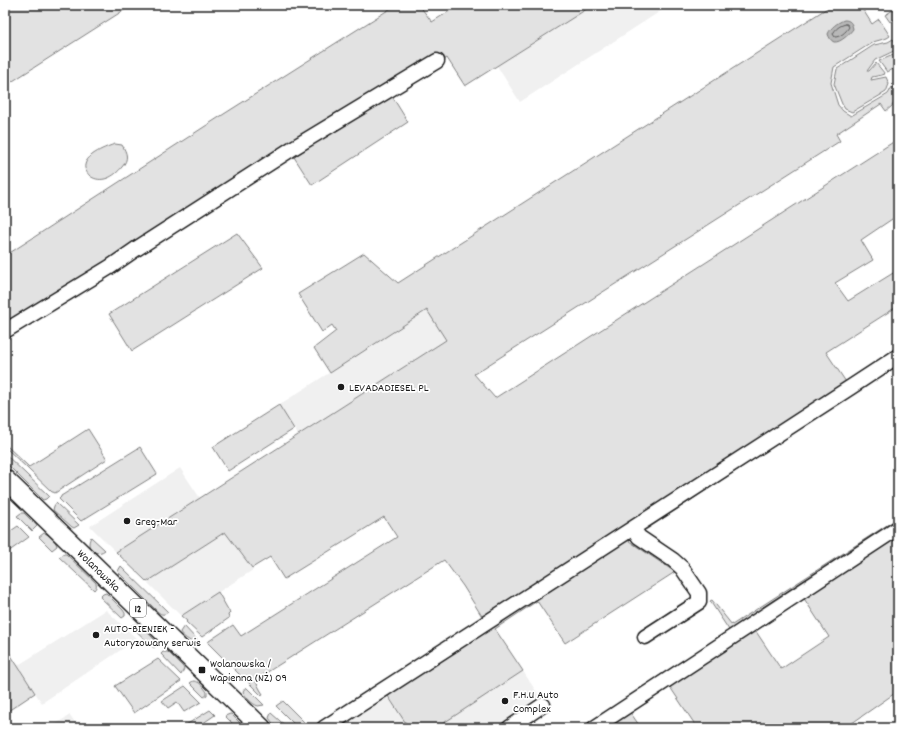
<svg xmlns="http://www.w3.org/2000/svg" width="903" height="733" font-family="Dekko,sans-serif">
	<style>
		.built { fill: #f0f0f0 }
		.green { fill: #e2e2e2; stroke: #7f7f7f }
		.water { fill: #b8b8b8; stroke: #7a7a7a }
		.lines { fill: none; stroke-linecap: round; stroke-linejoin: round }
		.shore { stroke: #5a5a5a; stroke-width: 1 }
		.minor-casing { stroke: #1c1c1c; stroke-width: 17 }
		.major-casing { stroke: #1c1c1c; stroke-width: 21 }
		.minor { stroke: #fff; stroke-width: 14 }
		.major { stroke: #fff; stroke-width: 18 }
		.poi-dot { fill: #1c1c1c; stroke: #fff; stroke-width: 1.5 }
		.labels { text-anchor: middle; stroke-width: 3.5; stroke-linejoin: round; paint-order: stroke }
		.shield { fill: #fff; stroke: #606060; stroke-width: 1 }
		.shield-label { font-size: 11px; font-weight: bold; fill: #1c1c1c }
		.poi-label { font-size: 12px; fill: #1c1c1c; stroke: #fff; text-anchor: start }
		.street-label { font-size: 12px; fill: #1c1c1c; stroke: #fff }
	</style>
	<rect width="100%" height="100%" fill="#fff"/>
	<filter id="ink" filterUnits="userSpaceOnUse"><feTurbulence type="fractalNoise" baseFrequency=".025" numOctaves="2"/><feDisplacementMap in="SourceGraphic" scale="8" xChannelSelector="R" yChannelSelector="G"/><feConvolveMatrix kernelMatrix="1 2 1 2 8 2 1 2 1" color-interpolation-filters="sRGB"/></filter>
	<g filter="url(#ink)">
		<path class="built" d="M593,5H670L520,102L497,66Z
			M427,310L446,340L298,435L279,405Z
			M180,468L200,498L116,552L90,526Z
			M225,532L253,570L181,616L147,582Z
			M106,610L137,639L42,703L17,666Z
			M523,671L539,696L526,706L523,711L497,728H436Z
			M388,697L409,728H339Z
			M70,715L79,728H49Z"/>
		<path class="green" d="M5,5H132L5,86Z
			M396,5H419L432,22L459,5H593L465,86L447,58L119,253L5,324V256L224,114Z
			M832,5H860L872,24L879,19L890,36L887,38L873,42L834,67L831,83L838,105L843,111L851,116L888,94L892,87L898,88V104L896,101L891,107L886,111L881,104L836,134L840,141L474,374L495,398L898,139V215L861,240L873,260L835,283L848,301L898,270V306L826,352L846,382L483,618L463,586L444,560L258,678L256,682L261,691L263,694L262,696L248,682L250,681L245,676L243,678L208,643L209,641L233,625L241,636L397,537L384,517L284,579L270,557L252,568L225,532L147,582L116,552L446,340L427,310L330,373L314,348L336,331L332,325L322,332L298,294L364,253L398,283Z
			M898,7V17L890,22L885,15Z
			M893,39L898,47V49L875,60L867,71H869L876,63L885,74L882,75L872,77L871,80L886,77L889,84L886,92L852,112L845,109L842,104L834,84L837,69L874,45L888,42Z
			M898,53V67L887,72L879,61Z
			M390,93L408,122L312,185L294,157Z
			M115,144L122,145C127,153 129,159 122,167C114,177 101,184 90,176C87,173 84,169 85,165C87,154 106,147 115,144Z
			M237,233L263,268L132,351L109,314Z
			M898,360V365L647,529L640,530Z
			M279,405L294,429L228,471L213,447Z
			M88,429L107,459L55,493L53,492H52L5,447L7,446L29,467Z
			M140,447L157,474L81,521L59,499L61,497V496Z
			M5,454L49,496L46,499L43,500L5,462Z
			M56,503L79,525L74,528L72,527L53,510L54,506Z
			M21,513H24L37,526L32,531L17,516Z
			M898,518V522L589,728H582L729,630L710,601L712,600L732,625Z
			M18,526L29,537L8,552L5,553V535Z
			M44,533C49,534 56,541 57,546L52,550L39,537Z
			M898,533V691L845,728H693L696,726L670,687L646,703L643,699L755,630L781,669L829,637L803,597Z
			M91,537L105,550C99,555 89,553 89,544C89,541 90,539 91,537Z
			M626,539L675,572L565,643L537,601L495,629L523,671L436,728H409L386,693Z
			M64,554H66L96,583C97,586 96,588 94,590L59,557Z
			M121,566L168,612C164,615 162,615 158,612L118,572V571Z
			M218,592L230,613L228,615L229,618L202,637L186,622L187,621L181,616Z
			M106,593L123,610L125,613V616L122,618L100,597L103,594Z
			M135,624L141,626L157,642V645L154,648L131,626Z
			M184,626L197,640L192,642C187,639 182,636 180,632Z
			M5,646L35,693L5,713Z
			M163,652H168L183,667L184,669L181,675L161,654Z
			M158,659L181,681L134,713L115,686Z
			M193,681C200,681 203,687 207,692V695L204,697L190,683Z
			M185,686L201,702L184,712L177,702L168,708L162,701Z
			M246,687L264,705L258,706C252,704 245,697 243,691Z
			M283,701L310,728H298L276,706Z
			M628,709L641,728H599Z
			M210,710L215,715L196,728H181Z
			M271,713L288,728H278L272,722L269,718Z
			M230,714H231L245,728H237L225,716Z"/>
		<path class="water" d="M844,20C850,20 852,23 853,29C850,33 841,43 834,42C831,41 829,37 828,34C831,27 837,23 844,20Z"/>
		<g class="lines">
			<path class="shore" d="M846,24L848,25L849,27C846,32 840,37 835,37L833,34C835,29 840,25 846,24Z"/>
			<defs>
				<path id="minor" d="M5,331L110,267L136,249L293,148L437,61
					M633,528L639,537L673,560L682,568L699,593V602L645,637
					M324,728L851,387L898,356
					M509,728L543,705
					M594,728L898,528"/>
				<g id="major">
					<path id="s1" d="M5,479L262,728"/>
				</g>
			</defs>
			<use href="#minor" class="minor-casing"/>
			<use href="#major" class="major-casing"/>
			<use href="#minor" class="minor"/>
			<use href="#major" class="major"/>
		</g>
	</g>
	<g class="poi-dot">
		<circle cx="341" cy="387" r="4"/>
		<circle cx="127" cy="521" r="4"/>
		<circle cx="96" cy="635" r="4"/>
		<rect x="198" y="666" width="8" height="8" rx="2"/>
		<circle cx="505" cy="701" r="4"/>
	</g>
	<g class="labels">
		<rect class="shield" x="130" y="599" width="16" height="18" rx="3"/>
		<g class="shield-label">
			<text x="138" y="612">12</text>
		</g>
		<g class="poi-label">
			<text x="349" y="391">LEVADADIESEL PL</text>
			<text x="135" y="525">Greg-Mar</text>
			<text x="104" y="632">AUTO-BIENIEK -<tspan x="104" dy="14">Autoryzowany serwis</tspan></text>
			<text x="210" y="667">Wolanowska /<tspan x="210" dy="14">Wapienna (NŻ) 09</tspan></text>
			<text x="513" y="698">F.H.U Auto<tspan x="513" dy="14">Complex</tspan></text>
		</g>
		<g class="street-label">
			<text dy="4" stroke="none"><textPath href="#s1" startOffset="131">Wolanowska</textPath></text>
		</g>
	</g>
	<rect width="903" height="733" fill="none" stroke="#fff" stroke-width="20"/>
	<rect x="10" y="10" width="883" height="713" fill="none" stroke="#1c1c1c" stroke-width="1.5" filter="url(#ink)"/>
</svg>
